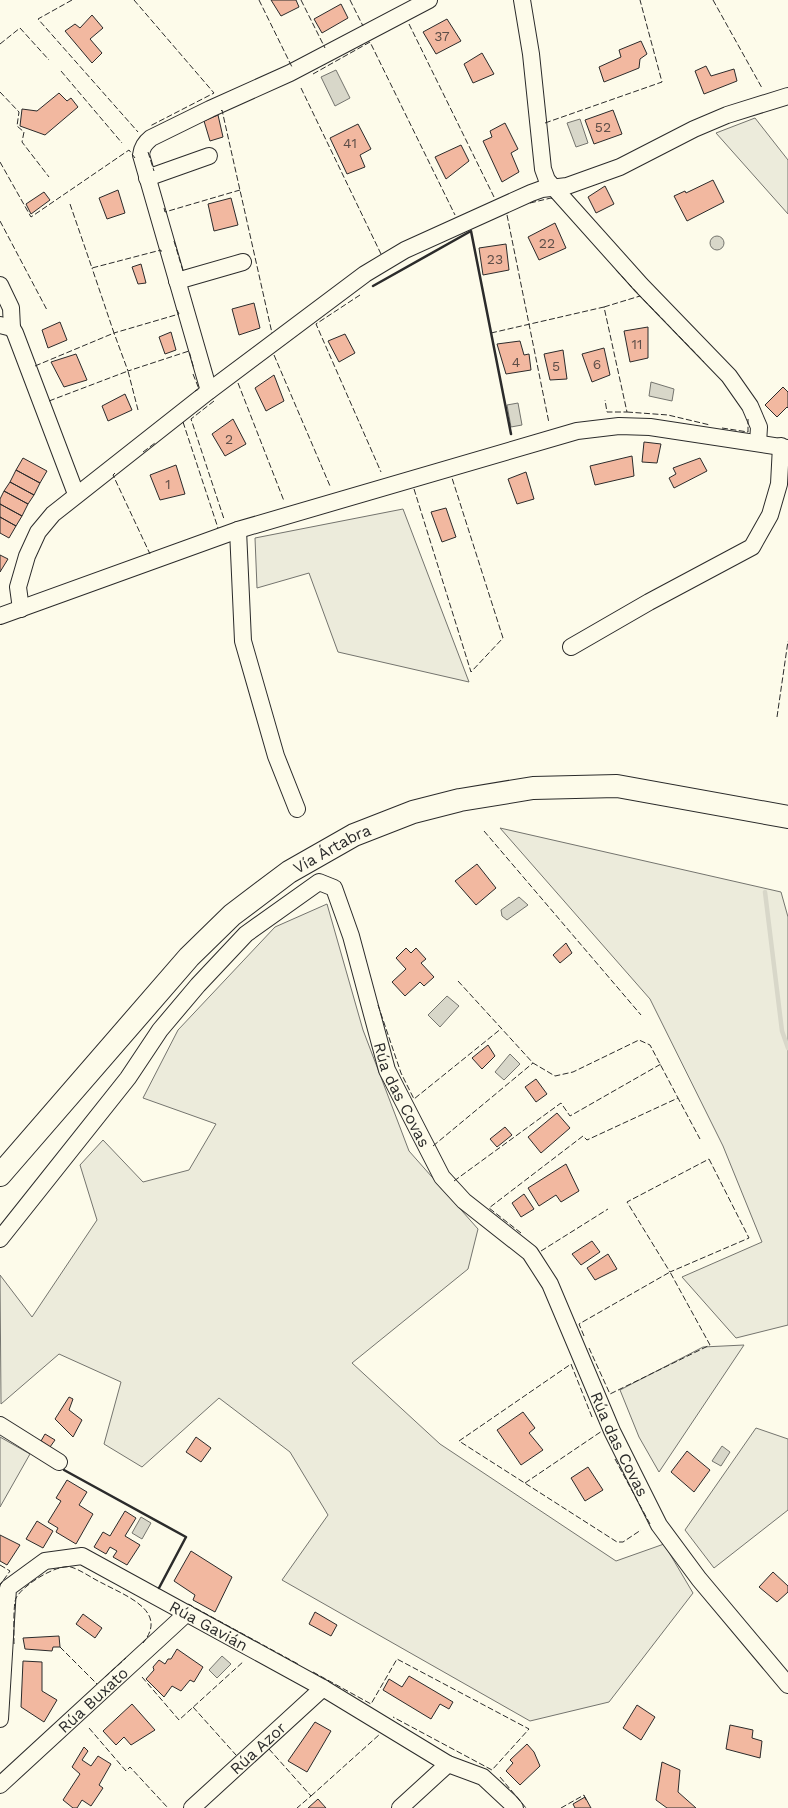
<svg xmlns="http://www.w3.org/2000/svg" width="788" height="1808" font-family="'Work Sans',sans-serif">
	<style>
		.green { fill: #ecebdb; stroke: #74746e }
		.water { fill: #d8d7c9; stroke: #74746e }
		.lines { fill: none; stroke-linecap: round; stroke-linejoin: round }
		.stream { stroke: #d8d7c9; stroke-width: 4.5 }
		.building { fill: #f2b8a0; stroke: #2b2b2b }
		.minor-casing { stroke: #2b2b2b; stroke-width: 18 }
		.highway-casing { stroke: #2b2b2b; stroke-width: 24 }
		.minor { stroke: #fdfbea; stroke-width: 16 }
		.highway { stroke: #fdfbea; stroke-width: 22 }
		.fence { stroke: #2b2b2b; stroke-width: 1; stroke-dasharray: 6 2.5; stroke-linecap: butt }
		.wall { stroke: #2b2b2b; stroke-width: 2.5 }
		.labels { text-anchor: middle; stroke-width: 4; stroke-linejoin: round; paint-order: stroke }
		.number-label { font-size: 14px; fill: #5d4e48 }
		.street-label { font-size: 16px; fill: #2b2b2b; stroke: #fdfbea }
	</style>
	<rect width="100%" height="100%" fill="#fdfbea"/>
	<path class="green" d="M755,118L788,160V214L716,133Z
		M403,509L469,682L338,652L309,573L257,588L255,538Z
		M500,828L781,892L788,917V1325L736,1338L682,1277L762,1242L723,1146L650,999Z
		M327,904L363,1030L409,1151L478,1229L468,1269L352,1363L440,1444L616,1561L664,1544L693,1593L609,1702L530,1721L282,1580L328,1515L290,1452L219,1398L142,1467L104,1444L121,1382L59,1354L1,1404L0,1275L32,1317L97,1220L80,1165L103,1140L143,1182L189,1170L216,1124L143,1098L178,1030L275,927Z
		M744,1345L659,1472L639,1437L620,1390L703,1347Z
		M756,1428L788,1439V1510L714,1568L685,1530Z
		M0,1437L30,1454L0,1507Z"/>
	<path class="water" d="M336,70L350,98L335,106L321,77Z
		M580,119L588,143L576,147L567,123Z
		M710 243a7 7 0 1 1 14 0a7 7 0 1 1-14 0Z
		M651,382L674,389L672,401L649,396Z
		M518,403L522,425L511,427L507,405Z
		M519,897L528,905L507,920L502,916L501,910Z
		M447,996L459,1006L440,1027L428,1015Z
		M510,1054L520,1064L504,1080L495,1072Z
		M722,1446L730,1452L721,1466L712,1461Z
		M141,1517L151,1523L142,1539L132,1533Z
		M222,1656L231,1664L217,1678L209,1670Z"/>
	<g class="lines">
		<path class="stream" d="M765,892L782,1031L788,1048"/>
	</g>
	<path class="building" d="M271,0H296L299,7L281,16Z
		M341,4L348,18L322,33L314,19Z
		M92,15L103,28L90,39L102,53L92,63L65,31L75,24L80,28Z
		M447,19L461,41L436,54L423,32Z
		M641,41L647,54L640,59L639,68L604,82L599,67L621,57L619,50Z
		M482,53L494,74L473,83L464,64Z
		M706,66L711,76L734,69L737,81L704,94L695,71Z
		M59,93L67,101L71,98L78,107L45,135L20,126L22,109L37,111Z
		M613,110L622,134L594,144L585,120Z
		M218,115L223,137L210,141L204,121Z
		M505,123L518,149L511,153L519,172L502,182L483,141L492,137L490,131Z
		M358,124L371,149L360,155L365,167L347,174L330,138Z
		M461,145L469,161L446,179L435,157Z
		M713,180L724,202L687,221L674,196L685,191L686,193Z
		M605,186L614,204L596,213L588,197Z
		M118,190L125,213L107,219L99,198Z
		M44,192L50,200L31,214L26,204Z
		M231,198L238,225L214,231L208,204Z
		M555,223L566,248L539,260L528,237Z
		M506,244L509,270L483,275L479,248Z
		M141,264L146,283L138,284L132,267Z
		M254,303L260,328L239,335L232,309Z
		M60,322L67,340L48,348L42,330Z
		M648,327V358L630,362L624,331Z
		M171,332L176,350L165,354L159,337Z
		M345,334L355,353L339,362L328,341Z
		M520,341L524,355L529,354L531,370L506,374L497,344Z
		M604,348L610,375L592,382L582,354Z
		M563,350L567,379L550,380L544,354Z
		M76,354L87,380L64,387L51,362Z
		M274,375L284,401L266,411L255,388Z
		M783,387L788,392V408L787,407L777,417L765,405Z
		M125,394L132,410L108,421L102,406Z
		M233,419L246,444L225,456L212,434Z
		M644,442L661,444L657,463L642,462Z
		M632,456L634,476L595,485L590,466Z
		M23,458L47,471L40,483L16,470Z
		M700,458L707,471L674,488L669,478L676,474L673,468Z
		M176,465L185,494L160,500L150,475Z
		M16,470L40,483L34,495L10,482Z
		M526,472L534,499L517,504L508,479Z
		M10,482L34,495L28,504L4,491Z
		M4,491L28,504L22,516L0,504V499Z
		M0,504L22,516L16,526L0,517Z
		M446,508L456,537L442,542L431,512Z
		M0,517L16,526L9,538L0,533Z
		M0,555L8,559L0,572Z
		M477,864L496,888L476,905L455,881Z
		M566,943L572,953L560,963L553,955Z
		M406,948L411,953L416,948L426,959L421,963L434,977L424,986L420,982L405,996L392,982L406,969L396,958Z
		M488,1045L495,1056L482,1069L472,1058Z
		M536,1079L547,1094L536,1102L525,1087Z
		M557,1113L570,1128L541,1153L528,1137Z
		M505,1127L512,1135L497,1147L490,1139Z
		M566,1164L579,1191L561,1202L556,1195L539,1206L528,1188Z
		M524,1194L534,1209L521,1217L512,1203Z
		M592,1241L600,1252L581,1265L572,1254Z
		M608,1254L617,1269L595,1280L587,1268Z
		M69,1397L73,1399L69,1410L82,1420L73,1437L55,1419Z
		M523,1412L535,1428L529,1433L543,1450L521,1465L497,1430Z
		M45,1434L55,1440L50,1447L41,1441Z
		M196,1437L211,1448L201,1462L186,1452Z
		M687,1451L710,1470L694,1492L671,1472Z
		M588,1467L603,1490L585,1501L571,1478Z
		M67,1480L87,1492L79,1505L93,1514L76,1544L56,1532L58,1528L48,1522L61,1501L56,1498Z
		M125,1511L136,1518L125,1536L140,1545L127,1565L113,1557L117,1551L110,1547L106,1554L94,1547L103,1532L110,1536Z
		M37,1521L53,1531L43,1548L26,1539Z
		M0,1535L20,1545L7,1565L0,1561Z
		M191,1551L232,1577L215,1612L193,1600L195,1595L174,1581Z
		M773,1572L788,1586V1592L777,1602L759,1587Z
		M315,1612L337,1625L331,1636L309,1624Z
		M83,1614L102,1628L95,1638L76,1624Z
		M59,1636L60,1647H53L52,1651L25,1649L23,1638Z
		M177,1649L203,1667L194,1682L190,1680L181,1691L172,1686L164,1697L146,1679L154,1670L153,1667L159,1660L165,1664L168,1659H171Z
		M23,1661L42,1662V1691L57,1700L44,1722L21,1707Z
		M409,1676L453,1702L449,1709L440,1704L431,1719L383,1690L389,1679L402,1687Z
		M132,1704L155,1730L131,1745L124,1737L116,1745L103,1731Z
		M637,1705L655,1717L641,1740L623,1728Z
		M315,1722L331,1731L307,1772L288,1761Z
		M730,1725L753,1730L752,1738L762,1741L760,1758L726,1749Z
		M527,1744L534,1752L540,1766L520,1785L506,1771L513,1763L510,1760Z
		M84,1747L88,1751L82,1760L91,1766L98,1756L111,1764L99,1785L103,1788L91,1806L82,1800L77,1808H73L63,1800L80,1774L72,1767Z
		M662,1762L680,1770L678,1792L696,1808H667L656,1800Z
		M585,1797L591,1808H575L573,1804Z
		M318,1799L326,1808H308Z"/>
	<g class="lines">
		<defs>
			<g id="minor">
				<path d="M522,0L531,54L543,169L547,180L641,285L729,376L750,406L759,427L758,443"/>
				<path d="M147,178L209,156"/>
				<path d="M177,281L243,262"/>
				<path d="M0,285L11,308L12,328"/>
				<path d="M0,325L12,328L15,333L76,494"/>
				<path d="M209,391L141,155C142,147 145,143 151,138L210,109L290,73L429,0"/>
				<path d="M238,530L243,641L276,756L297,809"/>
				<path d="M21,609L18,587L27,556L38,532L53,514L209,391L365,274L405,250L531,193L542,189L567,186L620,167L694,129L727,115L788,96"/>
				<path d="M0,616L238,530L577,431L619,426L650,427L788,448"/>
				<path d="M571,647L649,602L752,547L770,515L779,484L781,446"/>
				<path id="s1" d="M0,1239L128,1078L160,1030L198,985L246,934L319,882L334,888L351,936L387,1070L442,1177L464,1201L530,1253L550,1284L612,1431L659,1525L699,1579L788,1685"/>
				<path d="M0,1425L59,1462"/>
				<path id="s2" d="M0,1719L8,1588L45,1561L82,1556L323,1688L448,1764L483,1777L511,1803L515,1808"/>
				<path id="s3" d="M0,1785L187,1613"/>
				<path id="s4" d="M192,1808L323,1688"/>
				<path d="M400,1808L448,1764"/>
			</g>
			<g id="highway">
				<path id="s5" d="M0,1175L189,957L232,915L289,872L354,835L413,812L460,800L533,788L617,786L788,817"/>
			</g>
		</defs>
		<use href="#minor" class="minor-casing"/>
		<use href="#highway" class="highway-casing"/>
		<use href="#minor" class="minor"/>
		<use href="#highway" class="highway"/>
		<path class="fence" d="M72,0L38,19L138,132
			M134,0L214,93L150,126
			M259,0L292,67
			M301,0L325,48
			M350,0L363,26
			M713,0L762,88
			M409,24L494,197
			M0,44L20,28L49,60
			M61,71L122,143
			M313,74L370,42L455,215
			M301,88L381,254
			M0,92L19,112L17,126L24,132L22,142L49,177
			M221,111L222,110L272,333
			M545,123L662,82L640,0
			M148,152L154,171
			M0,162L31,217L129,150L135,158
			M530,203L551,198L553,199
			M70,204L92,268L161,250V252
			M164,208L165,212L240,190
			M507,215L549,423
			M0,221L47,310
			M174,241L183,271
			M616,270L640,296
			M360,295L316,324L381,472
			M604,307L640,296L704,362
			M177,310L179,314L114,333L128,371L189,351L194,369
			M491,333L604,307L627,412H607L605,400
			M274,355L330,486
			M35,366L114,333L92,268
			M193,374L199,389L195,391
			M238,383L284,501
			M49,401L128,371L138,410
			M214,401L191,419L224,519
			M627,412L668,415L710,425
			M183,422L218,528
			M722,428L748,432V419
			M143,452L155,443
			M115,473L113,475L150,554
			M414,489L471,672L503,638L452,478
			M777,717L788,641
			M484,831L641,1015
			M458,981L533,1063L555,1076L573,1072L639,1040L650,1045L678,1098
			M378,1005L401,1073L414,1099L502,1028
			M433,1146L533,1063
			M709,1159L749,1238L670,1272L627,1202Z
			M454,1181L561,1103L570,1116L661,1064
			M521,1233L489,1208L583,1136L587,1140L678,1098L700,1139
			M541,1251L608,1209
			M584,1336L579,1324L670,1272L710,1345L610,1394L589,1348
			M592,1417L571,1364L459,1441L617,1542H623L641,1530
			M615,1459L650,1524
			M525,1483L602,1431
			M0,1565L10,1571L0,1585
			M188,1604L298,1664
			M14,1644C14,1634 13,1605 16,1598C23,1585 56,1564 71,1567C81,1570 93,1579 102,1583C126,1596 169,1611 143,1643
			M60,1647L97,1684
			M313,1672L371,1704L397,1659L529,1729L492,1770L393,1717
			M105,1677L126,1658
			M142,1677L179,1720L244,1661
			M193,1707L236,1755
			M89,1728L126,1771L130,1767L168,1808
			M269,1749L311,1796L297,1808
			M500,1777L526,1808
			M311,1796L380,1734
			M561,1808L584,1795L586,1800"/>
		<path class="wall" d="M373,286L471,231L511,434
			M64,1470L186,1537L159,1588"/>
	</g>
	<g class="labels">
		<g class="number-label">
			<text x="442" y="41">37</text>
			<text x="603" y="132">52</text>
			<text x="350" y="148">41</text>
			<text x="547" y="248">22</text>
			<text x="495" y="264">23</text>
			<text x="637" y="349">11</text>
			<text x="516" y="367">4</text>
			<text x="597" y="369">6</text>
			<text x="556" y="371">5</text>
			<text x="229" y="444">2</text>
			<text x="168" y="489">1</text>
		</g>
		<g class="street-label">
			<text dy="6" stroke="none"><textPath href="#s5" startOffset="469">Vía Ártabra</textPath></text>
			<text dy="6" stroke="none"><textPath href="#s1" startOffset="716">Rúa das Covas</textPath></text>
			<text dy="6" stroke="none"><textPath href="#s1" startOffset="1136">Rúa das Covas</textPath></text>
			<text dy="6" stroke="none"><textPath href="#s2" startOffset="359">Rúa Gavián</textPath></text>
			<text dy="6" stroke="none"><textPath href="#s3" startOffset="126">Rúa Buxato</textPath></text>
			<text dy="6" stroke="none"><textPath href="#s4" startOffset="89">Rúa Azor</textPath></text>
		</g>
	</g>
</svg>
